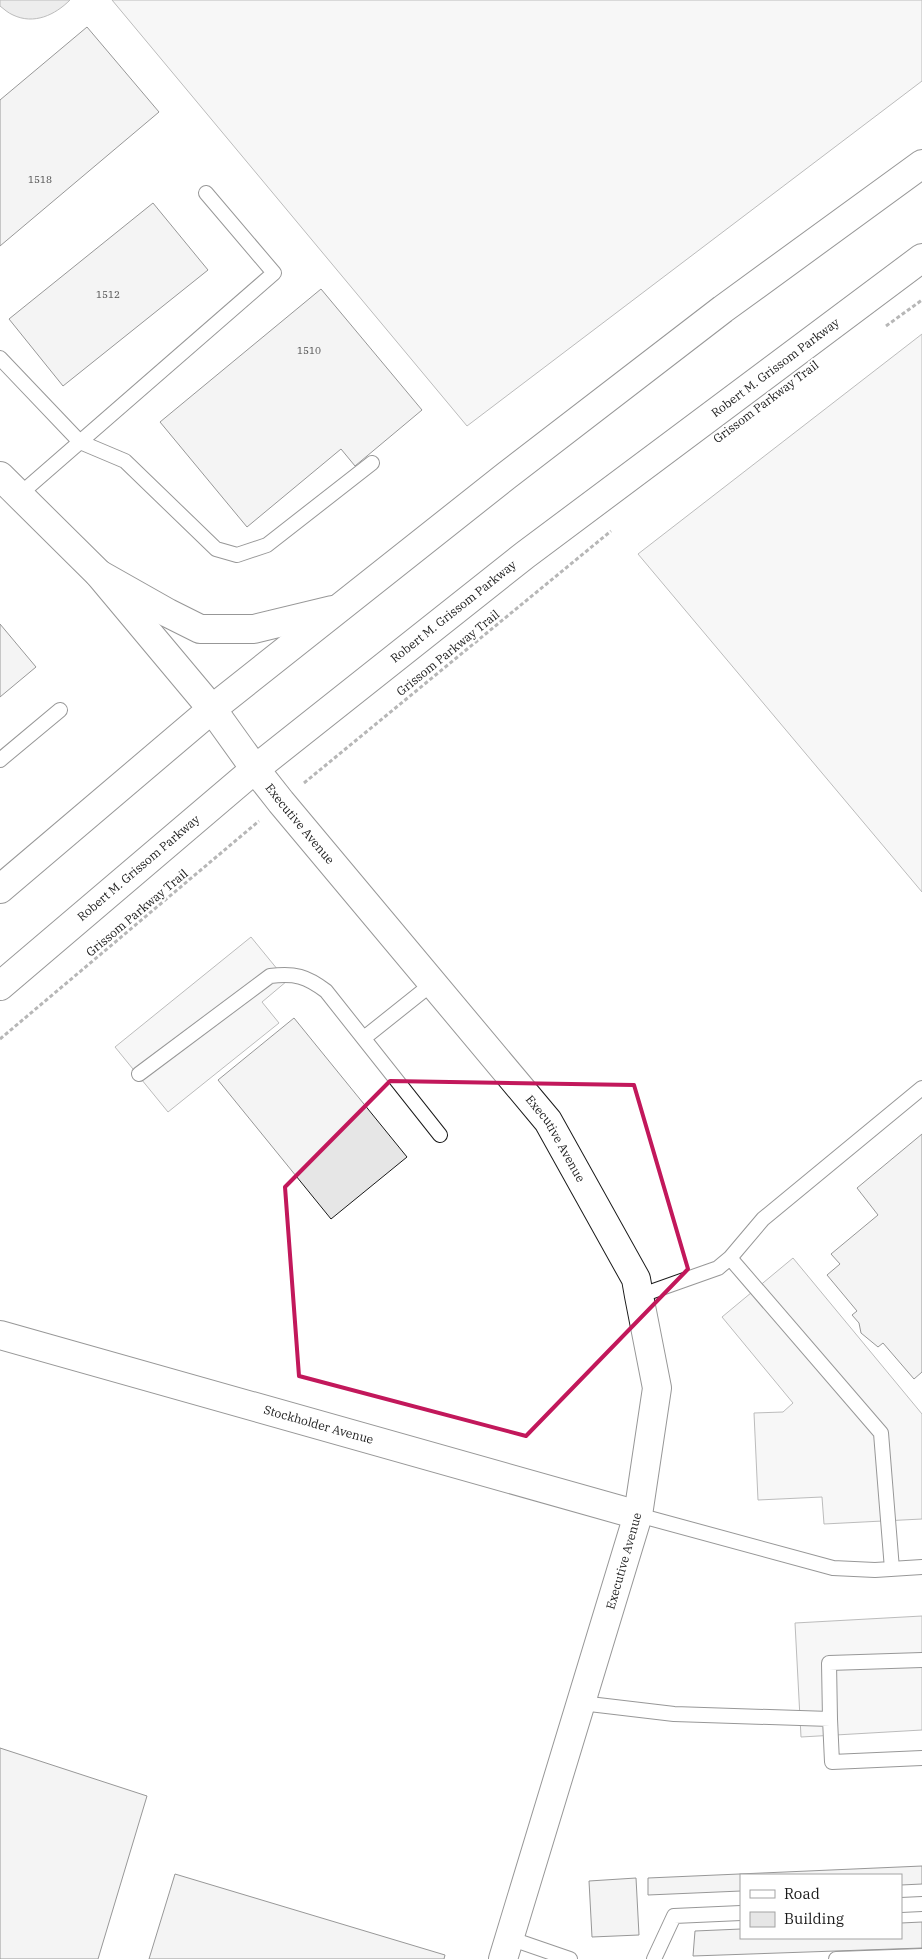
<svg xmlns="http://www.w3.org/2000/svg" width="922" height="1959" font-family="'IBM Plex Serif',serif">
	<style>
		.built { fill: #ededed; stroke: #6a6a6a }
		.water { fill: #d7d7d7; stroke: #6a6a6a }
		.building { fill: #e6e6e6; stroke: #1a1a1a }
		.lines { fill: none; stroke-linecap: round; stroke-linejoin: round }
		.lane-casing { stroke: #1a1a1a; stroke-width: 16 }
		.street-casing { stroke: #1a1a1a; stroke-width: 30 }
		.secondary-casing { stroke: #1a1a1a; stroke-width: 30 }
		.path { stroke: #5f5f5f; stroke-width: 3; stroke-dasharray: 4 2.5; stroke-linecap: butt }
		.lane { stroke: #fff; stroke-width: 14 }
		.street { stroke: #fff; stroke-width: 28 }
		.secondary { stroke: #fff; stroke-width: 28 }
		.marked { fill: none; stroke: #c2185b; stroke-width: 4; stroke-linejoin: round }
		.labels { text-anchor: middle; stroke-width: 4; stroke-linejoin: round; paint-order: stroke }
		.number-label { font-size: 10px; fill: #4d4d4d }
		.street-label { font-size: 12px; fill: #1a1a1a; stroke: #fff }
	</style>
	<rect width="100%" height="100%" fill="#fff"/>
	<path class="built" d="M112,0H922V81L467,426Z
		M922,334V892L638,554Z
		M251,937L287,981L262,1002L279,1023L168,1112L115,1047Z
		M793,1258L922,1414V1519L824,1524L822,1497L758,1500L754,1413L783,1412L793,1403L722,1317Z
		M922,1616V1730L801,1737L795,1623Z"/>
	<path class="water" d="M0,0H70C55,15 34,25 13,15C8,13 4,9 0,6Z"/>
	<path class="building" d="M87,27L159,112L0,246V100Z
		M153,203L208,270L63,386L9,319Z
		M321,289L422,410L355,466L341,449L247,527L160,422Z
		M0,624L36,667L0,697Z
		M294,1018L407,1157L331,1219L218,1080Z
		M922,1134V1372L914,1379L883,1343L878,1347L861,1333L859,1323L852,1315L857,1311L827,1275L840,1264L831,1254L878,1215L857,1188Z
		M0,1748L147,1796L98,1959H0Z
		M922,1866V1884L901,1885V1875H741V1891L648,1895V1878Z
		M175,1874L445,1955L444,1959H149Z
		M636,1878L639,1935L592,1937L589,1881Z
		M922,1922V1948L693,1956L695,1931L741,1929V1938H901V1923Z"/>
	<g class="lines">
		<defs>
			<path id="lane" d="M0,358L80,442L125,461L216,549L237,555L267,545L372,463
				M19,495L274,273L206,193
				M0,760L60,710
				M364,1038L433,983
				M139,1074L270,976C295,973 306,976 326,991L440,1135
				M730,1258L881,1433L892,1569
				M639,1296L718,1268L730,1258L763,1219L922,1088
				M638,1515L833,1568L875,1570L922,1567
				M581,1703L674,1714L830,1719L832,1762L922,1758
				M830,1719L829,1663L922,1660
				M901,1905L922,1904
				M509,1938L570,1959
				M654,1959L674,1916L741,1913
				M836,1959L922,1956"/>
			<g id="street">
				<path id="s1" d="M0,476L99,574L212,709L255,769L281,802L548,1121L636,1279L639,1296L657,1388L638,1515L503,1959"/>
				<path id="s2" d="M0,1335L638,1515"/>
			</g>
			<g id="secondary">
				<path d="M99,574L168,613L200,629H254L332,610"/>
				<path d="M0,889L212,709L506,476L723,309L922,164"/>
				<path id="s3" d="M0,986L255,769L525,555L922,258"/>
			</g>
		</defs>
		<use href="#lane" class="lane-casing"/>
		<use href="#street" class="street-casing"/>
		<use href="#secondary" class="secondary-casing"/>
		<path class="path" d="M886,326L922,300
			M304,783L611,531
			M0,1039L259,821"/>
		<use href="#lane" class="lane"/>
		<use href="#street" class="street"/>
		<use href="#secondary" class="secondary"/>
	</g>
	<path d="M0 0H922V1959H0ZM390,1081L634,1085L688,1269L526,1436L299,1376L285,1187Z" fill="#fff" fill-opacity=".55" fill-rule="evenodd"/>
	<path class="marked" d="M390,1081L634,1085L688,1269L526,1436L299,1376L285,1187Z"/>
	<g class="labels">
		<g class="number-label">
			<text x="40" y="183">1518</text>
			<text x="108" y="298">1512</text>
			<text x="309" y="354">1510</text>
		</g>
		<g class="street-label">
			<text dy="4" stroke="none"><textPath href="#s3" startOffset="992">Robert M. Grissom Parkway</textPath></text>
			<text transform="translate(766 402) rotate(-37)" y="4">Grissom Parkway Trail</text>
			<text dy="4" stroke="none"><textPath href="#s3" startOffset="588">Robert M. Grissom Parkway</textPath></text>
			<text transform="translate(448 653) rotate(-39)" y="4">Grissom Parkway Trail</text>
			<text dy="4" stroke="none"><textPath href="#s1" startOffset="460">Executive Avenue</textPath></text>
			<text dy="4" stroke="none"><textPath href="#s3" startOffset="182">Robert M. Grissom Parkway</textPath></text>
			<text transform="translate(137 913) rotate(-40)" y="4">Grissom Parkway Trail</text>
			<text dy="4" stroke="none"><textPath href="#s1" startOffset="866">Executive Avenue</textPath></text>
			<text dy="4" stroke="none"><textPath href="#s2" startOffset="331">Stockholder Avenue</textPath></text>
			<text transform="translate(624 1561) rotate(-74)" y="4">Executive Avenue</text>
		</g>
	</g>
	<rect x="740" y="1874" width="162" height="65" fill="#ffffff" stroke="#a3a3a3"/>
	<rect x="750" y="1890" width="25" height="8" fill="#ffffff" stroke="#a3a3a3"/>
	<text x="784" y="1899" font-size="15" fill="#1a1a1a">Road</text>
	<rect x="750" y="1912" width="25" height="15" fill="#e6e6e6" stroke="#a3a3a3"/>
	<text x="784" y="1924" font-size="15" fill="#1a1a1a">Building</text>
</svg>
